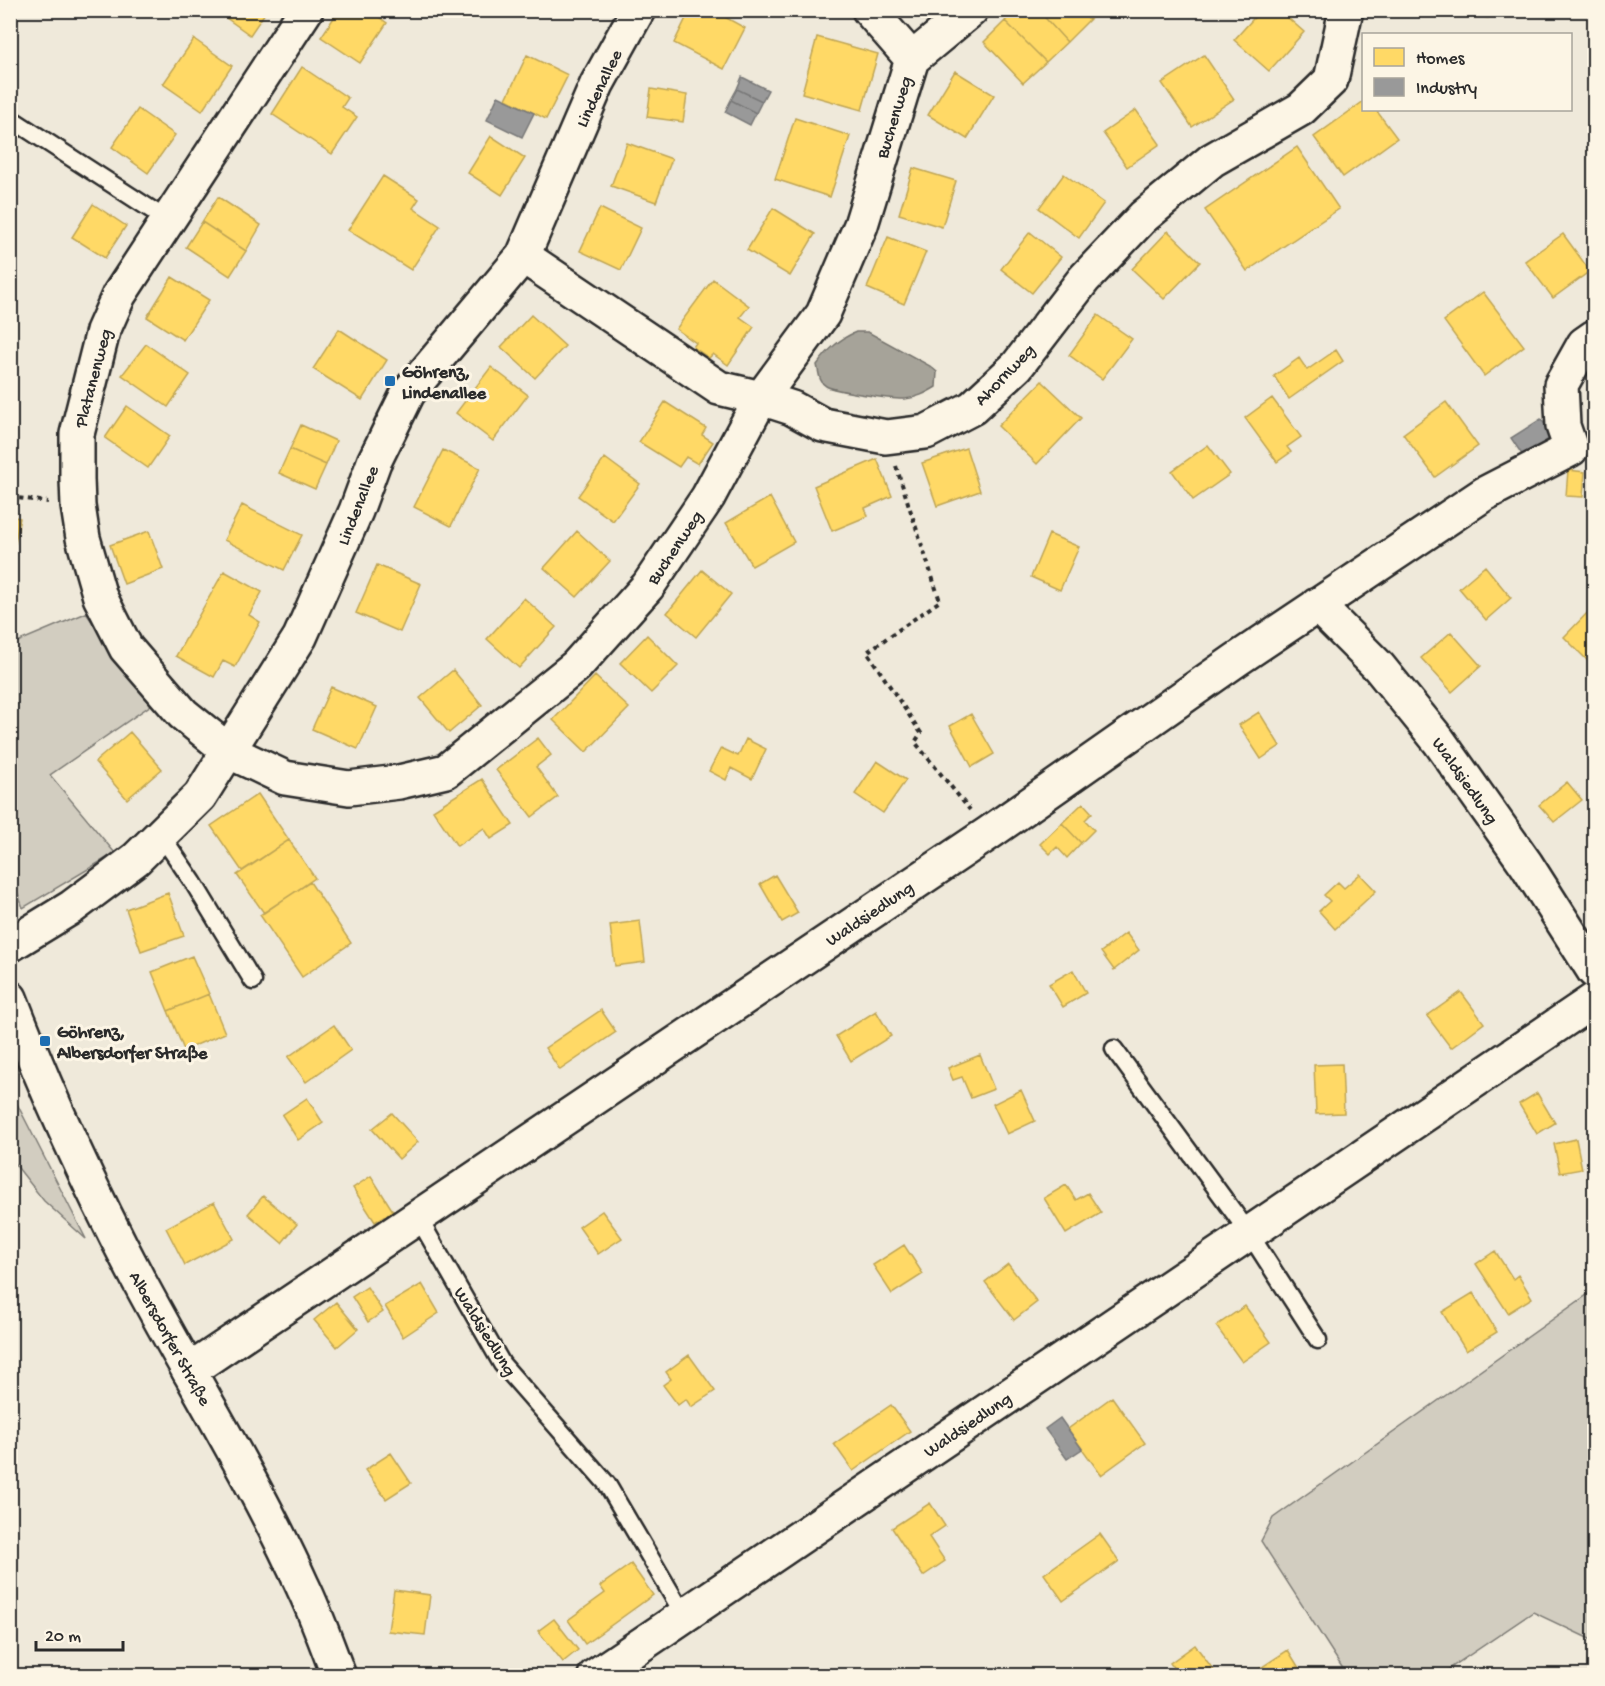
<svg xmlns="http://www.w3.org/2000/svg" width="1605" height="1686" font-family="'Gochi Hand',sans-serif">
	<style>
		.green { fill: #d2cdc0; stroke: #7e7c76; stroke-width: 1.5 }
		.water { fill: #a6a399; stroke: #75736d; stroke-width: 1.5 }
		.homes { fill: #ffd966; stroke: #bfa554; stroke-width: 1.5 }
		.industry { fill: #999; stroke: #787878; stroke-width: 1.5 }
		.lines { fill: none; stroke-linecap: round; stroke-linejoin: round }
		.lane-casing { stroke: #2b2b2b; stroke-width: 21 }
		.street-casing { stroke: #2b2b2b; stroke-width: 38 }
		.secondary-casing { stroke: #2b2b2b; stroke-width: 38 }
		.path { stroke: #2b2b2b; stroke-width: 4; stroke-dasharray: 4.5 4.5; stroke-linecap: butt }
		.lane { stroke: #fcf5e5; stroke-width: 16 }
		.street { stroke: #fcf5e5; stroke-width: 33 }
		.secondary { stroke: #fcf5e5; stroke-width: 33 }
		.poi-dot { fill: #1f6fb2; stroke: #fcf5e5; stroke-width: 2 }
		.labels { text-anchor: middle; stroke-width: 6; stroke-linejoin: round; paint-order: stroke }
		.street-label { font-size: 18px; fill: #2b2b2b; stroke: #fcf5e5 }
		.poi-label { font-size: 18px; font-weight: bold; fill: #2b2b2b; stroke: #fcf5e5; text-anchor: start }
	</style>
	<rect width="100%" height="100%" fill="#efe9da"/>
	<filter id="ink" filterUnits="userSpaceOnUse"><feTurbulence type="fractalNoise" baseFrequency=".0167" numOctaves="2"/><feDisplacementMap in="SourceGraphic" scale="12" xChannelSelector="R" yChannelSelector="G"/><feConvolveMatrix kernelMatrix="1 2 1 2 8 2 1 2 1" color-interpolation-filters="sRGB"/></filter>
	<g filter="url(#ink)">
		<path class="green" d="M86,613L151,705L50,775L115,853L23,908L10,871V645Z
			M11,1092L86,1239L44,1201L11,1159Z
			M1594,1290V1641L1533,1612L1440,1675H1347L1261,1541L1273,1518Z"/>
		<path class="water" d="M856,332H868L930,366L937,372L936,387C926,393 917,398 905,399C895,400 834,391 826,386C819,382 819,373 817,365C828,350 839,339 856,332Z"/>
		<path class="homes" d="M215,10H267L250,35Z
			M339,10H369L387,23L360,63L321,37Z
			M690,10H712L745,28L724,69L674,43Z
			M1016,10H1038L1067,42L1046,62L1005,21Z
			M1038,10H1080L1089,20L1067,42Z
			M1080,10H1100L1089,20Z
			M1261,10H1279L1304,32L1269,71L1234,40Z
			M1437,10H1489L1488,18Z
			M1005,21L1046,62L1023,83L984,42Z
			M817,37L878,54L862,110L802,93Z
			M194,39L232,66L202,111L163,84Z
			M527,55L568,75L546,119L506,99Z
			M1204,55L1234,99L1192,127L1162,83Z
			M302,67L348,98L342,107L357,117L332,154L272,114Z
			M955,71L994,95L967,139L928,115Z
			M651,89L687,95L683,122L647,117Z
			M1364,101V110H1376L1397,138L1343,177L1314,137Z
			M138,109L175,135L148,173L112,147Z
			M1136,110L1160,144L1127,167L1103,133Z
			M795,118L850,136L830,197L775,179Z
			M491,136L525,158L502,195L468,173Z
			M627,143L672,159L656,202L611,186Z
			M1297,147L1339,209L1247,271L1205,210Z
			M913,168L956,181L942,227L899,214Z
			M1064,174L1104,203L1079,238L1039,208Z
			M383,176L419,199L413,208L440,226L411,270L348,230Z
			M218,197L261,225L246,251L202,222Z
			M93,204L126,226L105,258L72,237Z
			M600,208L641,228L621,270L580,251Z
			M773,208L815,234L790,276L747,250Z
			M202,222L246,251L230,276L186,247Z
			M1168,231L1200,262L1164,299L1132,269Z
			M1030,232L1061,257L1032,293L1001,269Z
			M1563,234L1590,271L1553,298L1525,261Z
			M888,237L926,252L904,304L867,288Z
			M172,277L209,300L183,340L147,317Z
			M713,279L749,306L740,317L754,327L728,365L713,354L709,358L693,347L696,343L676,329Z
			M1483,292L1524,346L1484,376L1444,321Z
			M531,315L565,346L535,378L501,347Z
			M1098,315L1132,339L1102,379L1069,355Z
			M339,329L387,360L362,400L313,369Z
			M146,344L190,375L168,407L122,375Z
			M1336,350L1343,361L1289,399L1274,376L1299,358L1307,370Z
			M491,367L528,395L493,441L456,413Z
			M1042,381L1081,418L1037,464L998,426Z
			M1272,398L1301,437L1287,447L1291,452L1277,462L1245,418Z
			M665,402L706,428L702,435L713,442L698,464L686,457L679,467L639,442Z
			M1446,402L1478,446L1435,477L1403,434Z
			M127,406L170,436L148,468L105,438Z
			M301,425L336,441L326,465L290,449Z
			M10,429H15L14,471H10Z
			M1208,445L1230,474L1193,500L1172,471Z
			M966,448L980,491L937,506L922,463Z
			M290,449L326,465L315,489L279,473Z
			M443,450L480,468L451,526L414,507Z
			M605,458L640,484L613,521L578,496Z
			M877,459L892,496L865,508L868,516L832,531L814,486Z
			M1568,470L1585,472L1583,497L1566,496Z
			M770,497L794,542L752,566L726,523Z
			M242,505L302,535L284,570L224,540Z
			M10,516L20,518L15,543L10,542Z
			M149,531L163,569L124,584L110,545Z
			M577,531L610,561L577,597L544,568Z
			M1049,534L1079,547L1060,590L1031,577Z
			M377,565L421,584L400,632L356,613Z
			M1485,566L1511,598L1486,620L1459,588Z
			M702,570L731,594L696,637L667,613Z
			M224,571L262,592L249,615L260,622L235,667L223,661L214,677L176,656Z
			M524,598L556,627L519,668L487,639Z
			M1590,610L1594,614V667L1564,637Z
			M1451,632L1481,666L1452,692L1421,658Z
			M647,635L678,666L651,693L620,663Z
			M453,670L482,705L449,733L420,698Z
			M595,676L629,708L586,752L553,720Z
			M331,687L377,707L358,749L312,729Z
			M1259,712L1280,746L1261,759L1239,725Z
			M971,714L994,754L972,767L950,726Z
			M130,732L162,769L127,799L95,762Z
			M538,738L551,755L536,767L558,797L532,817L496,770Z
			M746,739L766,749L752,779L731,768L726,780L709,771L721,748L738,756Z
			M877,761L906,780L883,813L855,794Z
			M482,779L513,825L491,839L484,828L457,846L433,810Z
			M1567,782L1582,800L1554,822L1539,805Z
			M258,794L289,840L242,871L211,826Z
			M1083,803L1092,813L1085,820L1094,830L1081,843L1062,823Z
			M1062,823L1081,843L1067,858L1057,847L1050,854L1040,844Z
			M289,840L315,878L264,913L237,875Z
			M1360,874L1376,891L1335,929L1319,911L1330,901L1324,895L1338,882L1344,888Z
			M775,875L798,913L782,922L760,884Z
			M310,882L351,943L302,977L260,915Z
			M168,893L184,936L141,951L126,909Z
			M640,921L645,962L615,966L610,925Z
			M1126,933L1139,950L1114,970L1101,952Z
			M192,956L209,994L168,1011L152,972Z
			M1073,970L1086,993L1063,1007L1049,984Z
			M1461,992L1484,1023L1451,1048L1427,1016Z
			M209,994L225,1033L184,1050L168,1011Z
			M601,1010L616,1032L560,1070L545,1048Z
			M876,1011L891,1036L851,1061L836,1036Z
			M334,1025L351,1050L306,1082L288,1057Z
			M980,1055L994,1089L971,1098L962,1077L953,1080L948,1068Z
			M1342,1064L1344,1113L1316,1114L1314,1065Z
			M1021,1090L1035,1121L1007,1134L993,1104Z
			M1537,1093L1555,1123L1537,1134L1519,1104Z
			M307,1098L323,1123L298,1140L282,1115Z
			M392,1113L418,1142L399,1159L372,1129Z
			M1576,1139L1582,1169L1560,1173L1554,1144Z
			M371,1176L393,1211L375,1222L353,1188Z
			M1066,1185L1076,1200L1088,1193L1101,1213L1066,1234L1044,1198Z
			M263,1196L297,1224L282,1243L248,1214Z
			M214,1202L234,1239L185,1265L166,1228Z
			M602,1211L622,1238L598,1254L579,1227Z
			M904,1245L923,1274L892,1294L873,1265Z
			M1495,1251L1513,1279L1518,1275L1532,1298L1508,1313L1476,1264Z
			M1008,1264L1037,1302L1014,1320L985,1282Z
			M422,1284L439,1313L403,1337L385,1306Z
			M367,1287L383,1312L368,1322L352,1297Z
			M1473,1293L1497,1332L1466,1351L1442,1312Z
			M336,1302L358,1329L337,1347L314,1320Z
			M1245,1306L1271,1342L1242,1362L1216,1326Z
			M689,1355L715,1391L691,1407L686,1399L678,1405L663,1385L671,1379L666,1372Z
			M1112,1397L1145,1443L1101,1475L1068,1429Z
			M891,1405L910,1431L853,1471L834,1444Z
			M391,1453L411,1483L386,1499L365,1470Z
			M930,1503L945,1526L929,1537L945,1561L923,1576L892,1528Z
			M1100,1534L1119,1561L1063,1601L1044,1574Z
			M631,1564L653,1595L585,1644L568,1620L605,1593L600,1586Z
			M394,1590L430,1595L425,1635L388,1631Z
			M554,1619L578,1650L563,1662L538,1631Z
			M1195,1645L1218,1676H1179L1170,1663Z
			M1288,1650L1304,1676H1255L1253,1673Z"/>
		<path class="industry" d="M742,77L768,90L762,101L737,89Z
			M737,89L762,101L756,113L731,100Z
			M498,96L534,113L522,137L487,120Z
			M731,100L756,113L750,125L725,112Z
			M1541,419L1553,436L1523,456L1511,438Z
			M1060,1418L1082,1449L1067,1459L1045,1429Z"/>
		<g class="lines">
			<defs>
				<path id="lane" d="M10,118L169,221
					M161,835L193,882L253,981
					M1114,1049L1249,1233L1318,1340
					M418,1217L502,1364L607,1484L684,1615"/>
				<path id="street" d="M306,10L119,295L103,331L77,434V479L78,506L83,538L100,597L126,648L183,714L230,752L285,778L349,788L399,782L446,771L576,666L648,586L708,497L761,398L823,314L861,225L912,59L971,10
					M869,10L912,59
					M523,256L719,388L761,398L792,408L823,425L886,437L926,432L972,408L1017,366L1084,279L1143,217L1212,160L1301,109L1331,80L1346,10
					M1571,449L1563,426L1561,385L1584,344L1594,337
					M1317,605L1379,667L1439,741L1526,864L1594,971
					M10,945L72,907L136,859L200,796L300,637L356,511L374,462L408,393L523,256L597,84L638,10
					M189,1371L989,833L1236,660L1484,494L1571,449
					M595,1676L1594,1000"/>
				<path id="secondary" d="M10,998C47,1094 90,1188 138,1279C193,1382 255,1481 303,1587C317,1616 327,1646 339,1676"/>
			</defs>
			<use href="#lane" class="lane-casing"/>
			<use href="#street" class="street-casing"/>
			<use href="#secondary" class="secondary-casing"/>
			<path class="path" d="M896,466L940,601L867,652L921,733L915,742L970,810
				M10,497L48,502"/>
			<use href="#lane" class="lane"/>
			<use href="#street" class="street"/>
			<use href="#secondary" class="secondary"/>
		</g>
	</g>
	<g class="poi-dot">
		<rect x="384" y="375" width="12" height="12" rx="3"/>
		<rect x="39" y="1035" width="12" height="12" rx="3"/>
	</g>
	<g class="labels">
		<g class="street-label">
			<text transform="translate(598 88) rotate(-64)" y="6">Lindenallee</text>
			<text transform="translate(893 117) rotate(-73)" y="6">Buchenweg</text>
			<text transform="translate(1004 374) rotate(-46)" y="6">Ahornweg</text>
			<text transform="translate(92 378) rotate(-75)" y="6">Platanenweg</text>
			<text transform="translate(357 505) rotate(-68)" y="6">Lindenallee</text>
			<text transform="translate(674 547) rotate(-56)" y="6">Buchenweg</text>
			<text transform="translate(1466 780) rotate(55)" y="6">Waldsiedlung</text>
			<text transform="translate(869 913) rotate(-34)" y="6">Waldsiedlung</text>
			<text transform="translate(486 1331) rotate(58)" y="6">Waldsiedlung</text>
			<text transform="translate(171 1338) rotate(61)" y="6">Albersdorfer Straße</text>
			<text transform="translate(967 1424) rotate(-34)" y="6">Waldsiedlung</text>
		</g>
		<g class="poi-label">
			<text x="402" y="377">Göhrenz,<tspan x="402" dy="21">Lindenallee</tspan></text>
			<text x="57" y="1037">Göhrenz,<tspan x="57" dy="21">Albersdorfer Straße</tspan></text>
		</g>
	</g>
	<rect width="1605" height="1686" fill="none" stroke="#fcf5e5" stroke-width="36"/>
	<rect x="18" y="18" width="1569" height="1650" fill="none" stroke="#2b2b2b" stroke-width="2" filter="url(#ink)"/>
	<rect x="1362" y="33" width="210" height="78" fill="#fcf5e5" stroke="#a8a49b" stroke-width="1.5"/>
	<rect x="1374" y="48" width="30" height="18" fill="#ffd966" stroke="#a8a49b" stroke-width="1.5"/>
	<text x="1416" y="63" font-size="18" fill="#2b2b2b">Homes</text>
	<rect x="1374" y="78" width="30" height="18" fill="#999999" stroke="#a8a49b" stroke-width="1.5"/>
	<text x="1416" y="93" font-size="18" fill="#2b2b2b">Industry</text>
	<path d="M36 1641v9h87v-9" fill="none" stroke="#2b2b2b" stroke-width="3"/>
	<text x="45" y="1641" font-size="18" fill="#2b2b2b" stroke="#fcf5e5" stroke-width="4.5" paint-order="stroke">20 m</text>
</svg>
